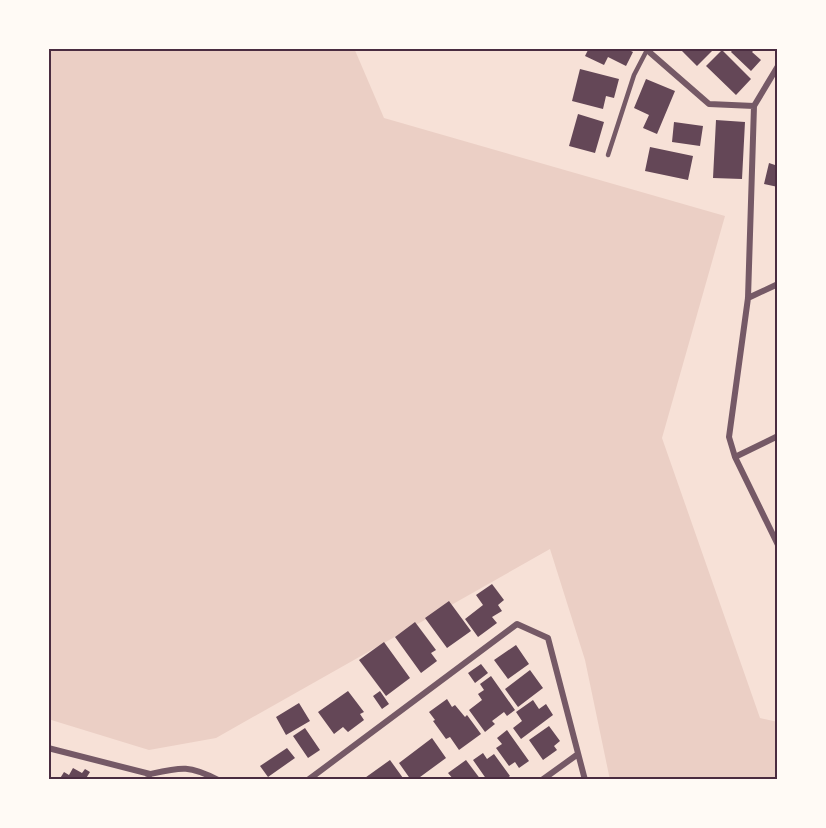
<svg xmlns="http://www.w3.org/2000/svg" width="826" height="828" font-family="Barlow,sans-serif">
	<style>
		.green { fill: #ebcfc5 }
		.building { fill: #644757 }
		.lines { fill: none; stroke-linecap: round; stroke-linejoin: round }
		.service { stroke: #755966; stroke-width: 4.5 }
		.minor { stroke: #755966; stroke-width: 6 }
		.neatline { fill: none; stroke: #4a2c40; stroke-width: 2 }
	</style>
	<rect width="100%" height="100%" fill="#f7e1d7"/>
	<path class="green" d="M48,48H354L384,118L725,216L662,438L760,718L778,722V780H610L585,660L550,549L216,738L149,750L48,719Z"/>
	<path class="building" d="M589,48H625L633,52L626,66L608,57L604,65L585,56Z
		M685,48H715L697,66L682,51Z
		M734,48H756L752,52L761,60L751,71L731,52Z
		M722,50L751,79L736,95L706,66Z
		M580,69L619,79L614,98L606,96L603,109L572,101Z
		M646,79L675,91L657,134L643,128L649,115L634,108Z
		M578,114L604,122L595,153L569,146Z
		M716,120L745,122L742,179L713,178Z
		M674,122L703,126L700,146L672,142Z
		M650,147L693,156L688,180L645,171Z
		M769,163L778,166V187L764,184Z
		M492,584L504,600L498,605L502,611L492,617L497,623L478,637L465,619L483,605L476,595Z
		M449,601L471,631L447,648L425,618Z
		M415,622L436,650L431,653L437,661L421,673L395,637Z
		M384,642L410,678L386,696L359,660Z
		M516,645L529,664L508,679L494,660Z
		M481,664L488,673L475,683L468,673Z
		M530,670L543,688L518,707L505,689Z
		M491,676L515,710L507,716L504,712L492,721L495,724L485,732L469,710L482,700L478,694L484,690L480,684Z
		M348,691L364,712L360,714L364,720L348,732L343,727L334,734L318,712Z
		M380,691L389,704L382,709L373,696Z
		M447,699L452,707L455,705L465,717L467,715L481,734L459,750L450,737L446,739L433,721L435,720L429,712Z
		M533,700L539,709L546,704L553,715L521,739L513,728L522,721L516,712Z
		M299,703L310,721L286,735L276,717Z
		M549,726L560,741L554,746L557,750L543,760L529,740Z
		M305,728L320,750L308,758L293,736Z
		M507,730L529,761L519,768L515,762L509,766L496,748L502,744L497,738Z
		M432,738L446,758L416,780H411L399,763Z
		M287,748L295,758L268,777L260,766Z
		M483,753L487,759L494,754L510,776L505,780H487L473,760Z
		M390,760L403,778L401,780H362Z
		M466,760L481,780H454L448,773Z
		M73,768L82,773L85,769L90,772L85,780H59L64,772L69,775Z"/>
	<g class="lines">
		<path class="service" d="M608,155L634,75L647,50"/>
		<path class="minor" d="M649,48L647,50L709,104L754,106
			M778,66L754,106L748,298L729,437L735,457L778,545
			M748,298L778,284
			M735,457L778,436
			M48,748L150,774
			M147,780L150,774C182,767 189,765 218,780
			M308,780L517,624L548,638L585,780
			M542,780L578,754"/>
	</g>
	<rect width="826" height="828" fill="none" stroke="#fffaf5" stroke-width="99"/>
	<rect x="50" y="50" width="726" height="728" class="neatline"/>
</svg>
